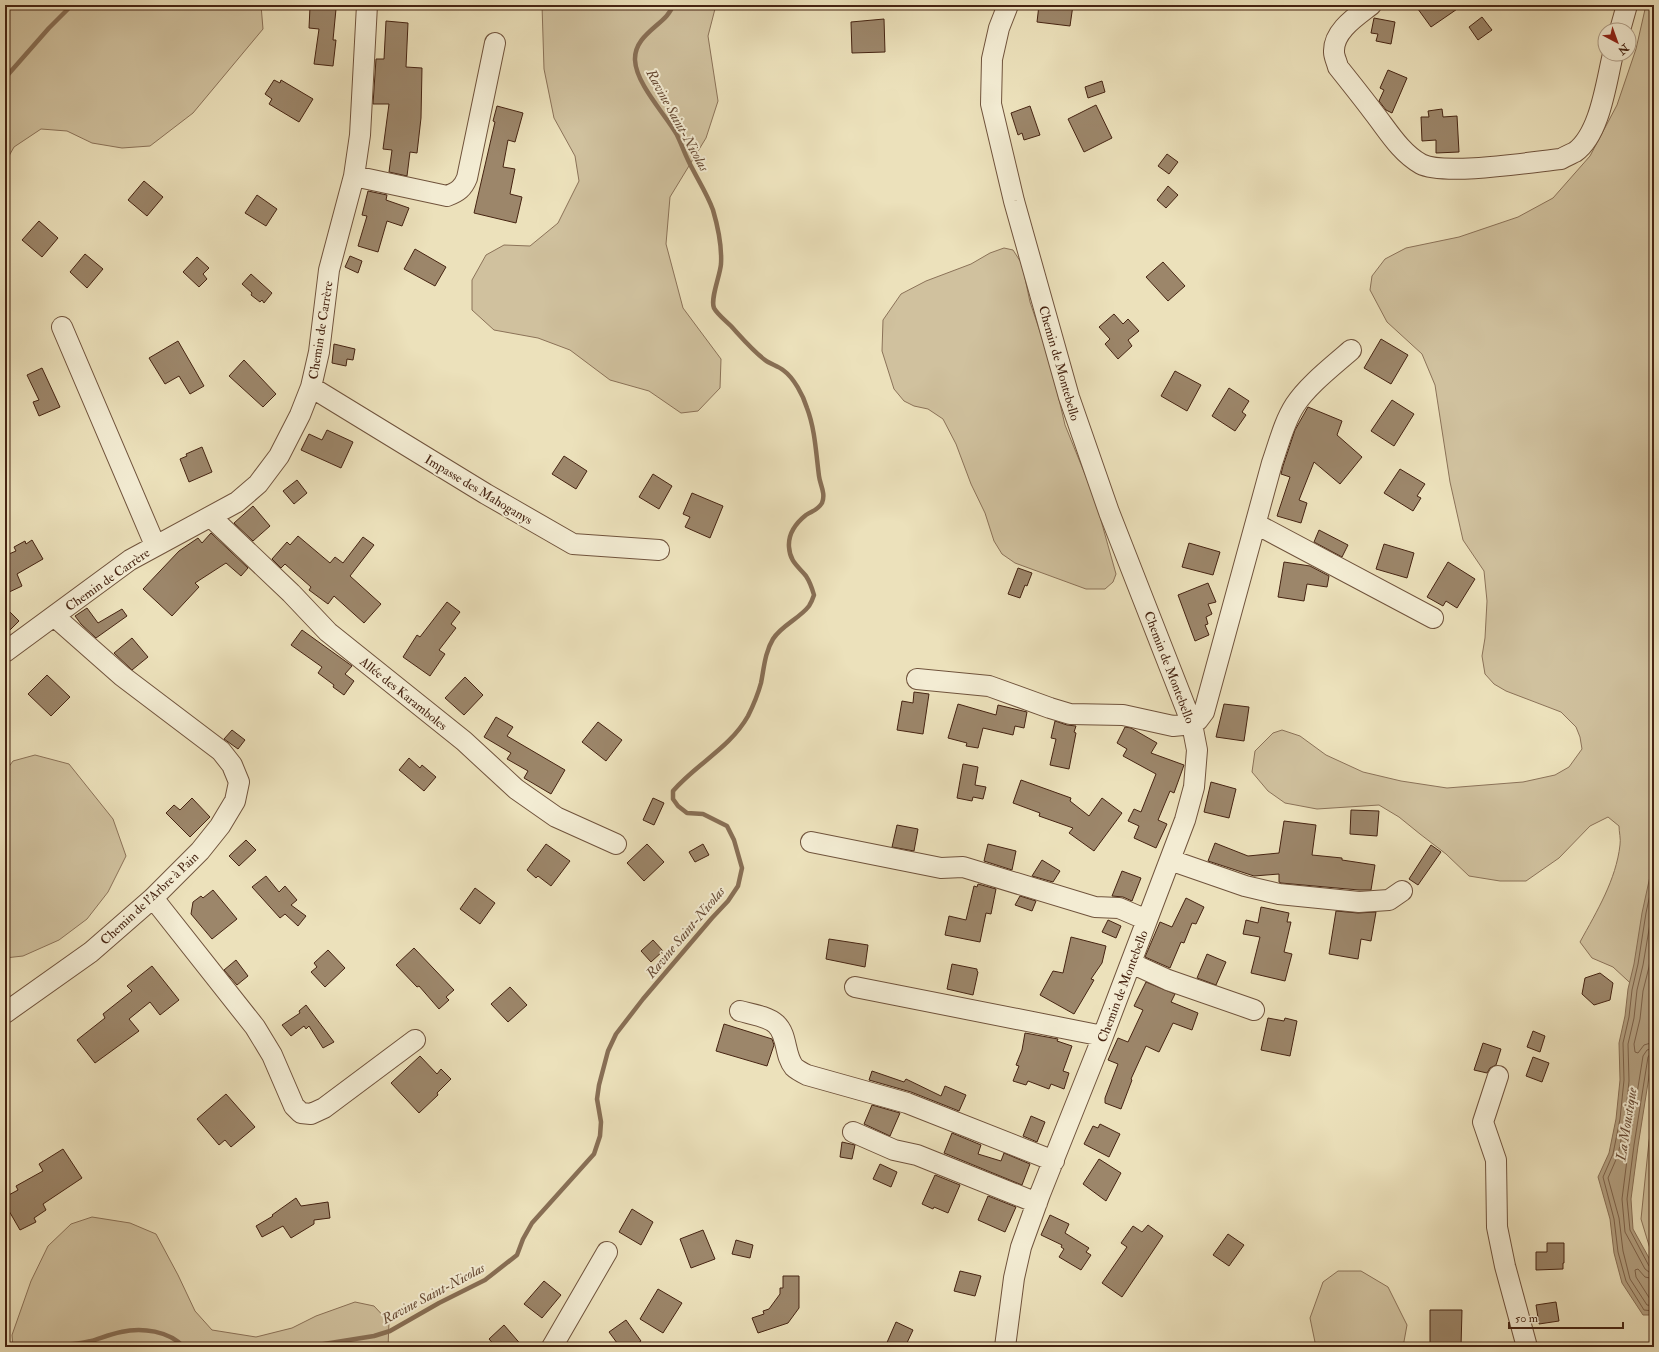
<svg xmlns="http://www.w3.org/2000/svg" width="1659" height="1352" font-family="'IM FELL Double Pica',serif">
	<style>
		.green { fill: #d0c19e; stroke: #8b7258 }
		.water { fill: #b4a182; stroke: #886f55 }
		.lines { fill: none; stroke-linecap: round; stroke-linejoin: round }
		.shore { stroke: #7d624a; stroke-width: 1 }
		.stream { stroke: #886f55; stroke-width: 4.5 }
		.building { fill: #9c866a; stroke: #462412 }
		.minor-casing { stroke: #70533c; stroke-width: 22 }
		.minor { stroke: #f3ecd3; stroke-width: 20 }
		.labels { text-anchor: middle; stroke-width: 4; stroke-linejoin: round; paint-order: stroke }
		.street-label { font-size: 13px; fill: #462412; stroke: #f3ecd3 }
		.water-label { font-size: 14px; font-style: italic; fill: #674a34; stroke: #f3ecd3 }
	</style>
	<rect width="100%" height="100%" fill="#ece1bb"/>
	<filter id="stains"><feTurbulence type="fractalNoise" baseFrequency=".005" numOctaves="4"/><feColorMatrix values="0 0 0 0 .2 0 0 0 0 .09 0 0 0 0 .02 0 0 0 .5 -.17"/></filter>
	<radialGradient id="worn" r=".72"><stop offset=".6" stop-color="#630" stop-opacity="0"/><stop offset="1" stop-color="#630" stop-opacity=".3"/></radialGradient>
	<path class="green" d="M6,5H261L263,29L193,113L150,146L122,148L92,143L67,131L41,129L14,147L5,163Z
		M542,5H716L708,36L718,101L706,138L670,197L666,244L683,308L721,359L720,388L698,411L681,413L649,391L610,380L570,350L538,338L494,330L472,310V280L486,255L504,245L530,246L558,223L579,181L575,156L554,118L544,69Z
		M1646,5H1654V1005L1613,967L1592,958L1580,942C1597,911 1616,880 1620,845C1621,839 1619,832 1619,826L1608,817L1590,826L1559,858L1526,881H1500L1469,876L1446,854L1420,834L1399,817L1379,805L1317,809L1285,803L1268,791L1252,772L1255,751L1273,733L1282,730L1300,736L1326,755L1363,772L1401,781L1447,788L1523,782L1555,775L1569,767L1582,749L1580,737L1576,727L1561,712L1506,691L1494,684L1485,674L1482,656L1485,638L1487,601L1484,571L1463,540L1450,482L1435,385L1422,354L1387,322L1370,290L1372,276L1385,259L1406,248L1459,237L1518,217L1553,198L1590,156L1617,105L1636,49Z
		M1004,248L1013,250L1022,264L1030,302L1050,361L1065,425L1095,499L1116,574L1113,582L1105,589H1086L1015,563L1002,554L994,541L985,513L971,484L956,444L943,419L928,409L914,406L904,401L894,389L882,351L883,320L901,294L926,281L971,264L990,253Z
		M35,755L69,764L113,819L126,856L108,892L87,919L59,940L23,956L5,958V772L13,761Z
		M1654,1112V1254L1651,1252L1641,1219L1649,1141Z
		M92,1217L130,1223L156,1234L178,1275L195,1311L212,1330L256,1337L292,1328L316,1316L355,1302L374,1306L389,1322L388,1347H13L12,1335L31,1281L48,1246L71,1224Z
		M1338,1271H1361L1388,1287L1407,1325L1403,1347H1316L1310,1318L1323,1282Z"/>
	<path class="water" d="M1654,858V1045L1638,1146L1631,1199L1633,1229L1654,1267V1315H1643L1622,1283L1614,1253L1610,1219L1598,1177L1609,1153L1616,1119L1620,1080L1619,1043L1625,1016L1628,989L1634,964L1642,913Z"/>
	<g class="lines">
		<path class="shore" d="M1654,876L1646,913L1638,964L1632,990L1629,1017L1623,1043L1624,1080L1620,1119L1613,1154L1603,1177L1614,1219L1618,1252L1626,1281L1644,1310L1654,1311
			M1654,900L1643,965L1637,990L1634,1018L1628,1044L1629,1081L1625,1120L1618,1155L1608,1178L1619,1218L1623,1251L1630,1279L1647,1305L1654,1306
			M1654,933L1649,967L1643,991L1640,1019L1634,1044L1635,1052L1638,1053L1644,1045L1654,1042
			M1654,1048L1647,1050L1643,1056L1629,1144L1622,1199L1625,1232L1645,1269L1649,1272L1654,1273
			M1654,1053L1650,1054L1648,1057L1634,1145L1627,1199L1630,1230L1649,1266L1654,1268
			M1654,1279L1645,1277L1638,1269L1635,1270L1636,1277L1650,1299L1654,1300"/>
		<path class="stream" d="M5,78L49,28L72,5
			M42,1347C59,1345 76,1345 91,1341C101,1338 111,1334 121,1332C142,1327 169,1331 184,1347
			M305,1347L374,1336L390,1331L439,1303L485,1280L517,1255L523,1239L532,1223L594,1154L600,1136L601,1122L597,1099L599,1085L608,1051L616,1034L643,999L712,918L728,901L738,886L742,868L734,840L727,826L703,814L687,813L678,806L673,799V791C696,764 730,748 748,716C753,706 758,694 761,683C764,668 765,652 773,639C782,625 799,619 809,606C811,603 813,598 814,595C812,588 810,582 806,576C798,566 790,562 789,547C788,534 796,523 806,515C812,511 818,510 822,503C826,493 820,485 819,476C816,453 815,429 807,408C803,395 794,378 783,370C778,366 770,364 765,360C752,350 742,338 731,326C726,321 717,314 714,308C710,299 720,276 721,264C722,246 718,227 713,210C707,193 696,177 688,160C684,152 681,143 677,135C665,114 636,84 635,60C634,33 668,24 673,5"/>
	</g>
	<path class="building" d="M1039,5H1073L1070,26L1037,22Z
		M1415,5H1463L1431,27Z
		M310,7L336,9L333,40H336L333,66L314,64L319,29L309,28Z
		M1482,17L1492,30L1478,40L1469,27Z
		M1374,18L1395,22L1391,44L1376,41L1378,34L1371,33Z
		M884,19L885,52L852,53L851,22Z
		M386,21L408,23L406,67L422,68L421,118L417,153L410,152L407,176L389,172L392,150L383,149L389,104H373L376,59H384Z
		M1388,70L1407,78L1392,113L1386,110L1379,101L1384,90L1380,88Z
		M274,80L280,83L281,80L313,99L299,122L269,104L272,99L265,94Z
		M1102,81L1105,92L1088,98L1085,87Z
		M1096,105L1112,138L1084,152L1068,119Z
		M497,106L523,113L515,142L508,140L503,167L515,169L510,194L522,197L516,223L474,213L495,122L493,121Z
		M1030,106L1040,135L1024,140L1022,133L1018,135L1011,113Z
		M1442,109L1443,117L1457,116L1459,152L1436,153V140L1422,141L1421,117H1429L1428,111Z
		M1167,154L1178,162L1169,174L1158,166Z
		M144,181L163,197L147,216L128,200Z
		M1168,186L1178,195L1166,208L1157,200Z
		M368,191L387,195L386,200L409,208L402,226L387,221L378,252L358,246L367,216L362,215Z
		M257,195L277,209L266,226L245,213Z
		M39,221L58,238L42,257L22,240Z
		M415,249L446,267L435,286L404,269Z
		M85,254L103,269L87,288L70,272Z
		M350,256L362,261L358,273L345,267Z
		M197,257L209,268L203,274L207,279L199,287L183,272Z
		M1163,262L1185,286L1168,301L1146,277Z
		M251,274L272,293L264,303L262,300L260,302L251,295L252,293L242,284Z
		M1114,314L1123,324L1128,319L1139,331L1128,340L1132,346L1118,359L1105,344L1110,339L1099,327Z
		M1381,339L1408,355L1391,384L1364,368Z
		M178,341L204,386L190,394L179,376L165,384L149,358Z
		M334,344L355,349L353,360L347,359L346,366L332,363Z
		M244,360L276,394L263,407L229,376Z
		M42,368L60,407L39,416L33,402L39,400L27,375Z
		M1175,371L1201,385L1187,411L1161,396Z
		M1229,388L1249,401L1242,412L1246,415L1235,431L1212,416Z
		M1392,400L1414,414L1394,446L1371,431Z
		M1308,407L1342,421L1337,435L1362,457L1340,484L1314,462L1299,500L1307,503L1301,523L1277,516L1290,477L1281,474L1283,466L1295,430Z
		M327,430L353,442L341,468L301,450L309,434L322,440Z
		M202,447L212,472L189,482L180,459L187,456L186,454Z
		M564,456L587,471L576,489L552,474Z
		M1400,469L1425,484L1417,496L1421,498L1413,511L1384,493Z
		M653,474L672,486L659,509L639,497Z
		M297,480L307,493L294,504L283,491Z
		M692,493L723,506L710,538L685,527L690,517L683,514Z
		M253,506L270,526L253,541L234,523Z
		M1319,530L1348,545L1342,557L1314,542Z
		M211,533L248,568L241,576L226,563L195,583L199,587L172,616L143,589L179,551L198,538L202,543Z
		M298,536L330,563L335,557L343,563L363,537L374,545L350,576L381,604L364,623L334,596L328,604L309,590L311,587L285,564L281,568L272,559L287,542L290,545Z
		M32,540L43,559L17,574L22,586L5,594V546L9,554L16,551L14,547L25,541L26,544Z
		M1189,543L1220,552L1213,575L1182,567Z
		M1384,544L1414,553L1407,578L1376,569Z
		M1284,562L1310,566L1329,576L1327,587L1307,584L1304,601L1278,597Z
		M1448,562L1475,579L1457,608L1446,601L1443,606L1427,597Z
		M1018,568L1032,573L1027,586L1025,585L1020,598L1008,594Z
		M1208,583L1216,602L1208,604L1212,614L1206,617L1208,624L1205,625L1209,635L1195,641L1178,595Z
		M447,602L460,612L451,624L456,628L439,650L445,654L430,676L403,657L417,635L420,637Z
		M5,607L19,621L5,635Z
		M87,608L98,623L122,609L127,616L96,638L81,624L75,616Z
		M302,630L352,666L345,674L354,681L344,695L333,687L334,685L318,673L322,667L291,645Z
		M132,638L148,657L132,670L114,653Z
		M47,675L70,697L51,716L28,694Z
		M465,677L483,695L464,715L445,698Z
		M914,692L929,694L923,734L897,730L902,701L913,703Z
		M958,704L996,715L998,705L1027,712L1024,728L1015,726L1013,735L983,728L978,748L966,746L967,743L948,738Z
		M1224,704L1249,707L1244,741L1216,737Z
		M496,717L513,727L507,736L565,770L551,794L524,778L528,771L507,759L511,753L484,737Z
		M1055,721L1067,725L1076,726L1074,732L1076,733L1069,769L1050,765L1056,739L1051,738Z
		M598,722L622,740L606,761L582,742Z
		M1125,727L1131,728L1157,743L1151,753L1184,765L1174,793L1170,791L1158,820L1167,824L1156,848L1134,838L1139,826L1128,821L1134,809L1141,812L1156,774L1123,756L1127,749L1117,743Z
		M232,730L245,740L238,749L224,739Z
		M409,758L420,768L422,765L436,777L424,791L399,770Z
		M963,764L978,767L975,785L986,787L983,799L973,797L972,801L957,798Z
		M1021,780L1071,798L1070,801L1089,816L1102,798L1122,813L1094,851L1069,833L1073,828L1039,816L1040,813L1013,803Z
		M1211,782L1236,789L1229,818L1204,812Z
		M192,798L210,817L190,837L166,813L174,805L180,810Z
		M653,798L664,803L654,825L643,820Z
		M1351,810L1379,811L1377,836L1350,834Z
		M1284,821L1316,825L1312,855L1342,858V860L1375,865L1371,890H1359L1281,883L1279,882V874L1254,876L1208,861L1215,843L1248,856L1279,853Z
		M897,825L918,829L914,851L892,847Z
		M246,840L256,850L239,866L229,856Z
		M546,844L570,861L551,886L538,876L536,878L527,870Z
		M647,844L664,862L644,881L627,863Z
		M703,844L709,855L695,862L689,852Z
		M988,844L1016,851L1012,870L984,861Z
		M1431,845L1441,852L1418,885L1409,879Z
		M1042,860L1060,871L1053,882L1032,876Z
		M1122,871L1141,878L1132,901L1123,897L1112,896Z
		M266,876L279,892L285,886L297,900L291,905L306,916L298,926L285,914L280,918L252,887Z
		M978,884L996,889L991,914L986,913L980,942L945,935L949,916L966,920L974,886L977,887Z
		M475,888L495,903L480,924L460,909Z
		M213,890L237,919L212,939L191,914L193,902L201,896L203,898Z
		M1020,896L1036,901L1032,911L1015,905Z
		M1186,898L1204,907L1196,924L1192,923L1184,943L1181,942L1170,968L1145,957L1160,922L1172,927Z
		M1261,907L1289,913L1287,922H1291L1284,952L1292,954L1285,981L1251,973L1260,937L1243,934L1246,920L1258,923Z
		M1336,911L1358,913L1376,912L1371,941L1361,939L1358,959L1329,954Z
		M1108,920L1121,926L1116,938L1102,932Z
		M1071,937L1106,946L1102,963L1091,979L1094,980L1074,1014L1040,995L1053,971L1063,973Z
		M829,939L868,945L865,967L826,959Z
		M653,940L663,951L651,962L641,951Z
		M414,948L454,990L446,997L449,1000L439,1009L419,986L417,987L396,965Z
		M328,950L345,968L325,987L311,972L317,967L314,963Z
		M1207,954L1226,962L1216,985L1197,978Z
		M236,960L248,976L237,985L224,970Z
		M952,964L977,969V971L978,972L973,995L947,989Z
		M152,966L179,1000L160,1015L150,1002L129,1019L139,1031L95,1063L77,1040L105,1018L103,1014L132,991L127,986Z
		M1600,973L1613,983L1610,1000L1594,1005L1582,994L1585,978Z
		M1146,982L1175,994L1171,1002L1198,1013L1192,1030L1173,1023L1159,1052L1146,1046L1131,1079L1132,1080L1121,1109L1105,1103V1098L1118,1064L1108,1060L1118,1038L1128,1042L1143,1010L1134,1006Z
		M510,987L527,1005L508,1022L491,1004Z
		M306,1005L334,1042L323,1048L309,1026L306,1029L304,1026L291,1036L282,1025L300,1013L299,1011Z
		M1268,1018L1284,1021L1285,1018L1297,1021L1290,1056L1261,1050Z
		M724,1024L772,1039L774,1045L767,1066L716,1051Z
		M1533,1031L1545,1036L1540,1052L1527,1047Z
		M1025,1033L1058,1039L1057,1041L1072,1046L1063,1071L1069,1073L1064,1089L1051,1084L1049,1089L1028,1081L1026,1085L1013,1081L1019,1066L1016,1065L1022,1050Z
		M1483,1043L1501,1049L1496,1065L1490,1068L1487,1073L1474,1070Z
		M420,1056L437,1074L441,1069L451,1079L437,1093L438,1095L419,1113L391,1083Z
		M1533,1057L1549,1063L1542,1082L1526,1076Z
		M872,1071L904,1082L906,1079L941,1096L945,1086L966,1095L959,1111L911,1092L869,1080Z
		M226,1094L255,1127L231,1147L225,1140L219,1145L197,1119Z
		M872,1105L900,1113L890,1136L864,1124Z
		M1031,1116L1045,1122L1037,1142L1023,1136Z
		M1100,1124L1120,1134L1109,1157L1084,1144L1093,1126L1098,1128Z
		M952,1133L981,1145L978,1154L1001,1161L1004,1153L1030,1164L1022,1185L944,1153Z
		M842,1142L855,1145L852,1159L840,1157Z
		M63,1149L82,1178L43,1204L46,1210L34,1218L36,1222L20,1230L5,1204V1197L18,1190L16,1186L43,1171L39,1164Z
		M1099,1159L1121,1173L1106,1201L1083,1184Z
		M880,1164L897,1172L891,1187L873,1179Z
		M935,1175L960,1185L948,1213L934,1207L933,1209L922,1204Z
		M988,1196L1016,1207L1005,1232L978,1220Z
		M296,1198L301,1206L328,1202L330,1218L314,1220V1224L291,1238L283,1226L262,1237L256,1226L273,1216L272,1215Z
		M632,1209L653,1222L641,1245L619,1232Z
		M1050,1215L1069,1224L1065,1233L1089,1248L1086,1252L1091,1255L1081,1270L1059,1257L1064,1249L1061,1247L1062,1245L1041,1235Z
		M1148,1225L1163,1236L1122,1297L1102,1283L1127,1247L1121,1243L1133,1226L1142,1232Z
		M703,1230L715,1259L691,1268L680,1239Z
		M1228,1234L1244,1245L1229,1266L1213,1255Z
		M736,1240L753,1245L750,1258L732,1254Z
		M1547,1243H1564V1263H1563V1269L1536,1270V1252H1547Z
		M960,1271L981,1276L975,1296L954,1291Z
		M783,1276H799V1308L788,1323L758,1333L752,1318L764,1314L763,1311L769,1309L780,1294V1288H783Z
		M544,1281L561,1295L542,1318L524,1304Z
		M658,1289L682,1303L663,1333L640,1319Z
		M1556,1302L1559,1321L1539,1324L1536,1305Z
		M1430,1310H1462L1461,1347H1430Z
		M626,1320L641,1341L633,1347H620L609,1332Z
		M896,1322L913,1330L905,1347H885Z
		M504,1325L523,1347H496L489,1339Z"/>
	<g class="lines">
		<defs>
			<path id="minor" d="M1371,5C1357,16 1333,31 1334,52C1334,57 1337,62 1338,67C1350,82 1362,97 1374,113C1388,131 1401,153 1421,164C1444,176 1532,162 1561,159C1566,156 1571,154 1575,152C1600,134 1606,83 1613,54
				M1620,30L1627,5
				M354,176L447,196C458,192 463,188 467,178L495,43
				M62,327L155,545
				M311,387L486,494L573,544L659,550
				M211,517L291,593L328,632L464,741L516,789L556,817L616,844
				M1256,524L1433,618
				M5,652L130,560L237,502L258,484L279,456L300,415L311,387L319,352L329,270L354,176L360,135L367,5
				M917,679L989,686L1050,708L1070,714L1123,715L1173,726L1192,724L1198,720L1204,712L1272,463C1279,443 1284,422 1295,405C1308,385 1333,366 1351,350
				M811,842L941,868L963,867L1095,907L1119,908L1147,920
				M1170,860L1245,886L1279,894L1359,902L1389,900L1402,891
				M153,898L255,1027L272,1055L294,1106L301,1113L311,1114L324,1108L415,1040
				M1131,963L1168,980L1254,1010
				M855,987L1103,1036
				M740,1011C751,1014 767,1016 776,1024C788,1035 784,1055 794,1067C797,1070 803,1073 807,1075L907,1103L1054,1161
				M5,1013L91,952L153,898L200,851L220,826L235,801L239,782L232,765L221,751L122,676L54,616
				M1498,1076L1483,1122L1496,1160L1497,1227L1505,1266L1527,1347
				M853,1132L894,1150L917,1155L1037,1203
				M552,1347L607,1252
				M1005,1347L1014,1278L1021,1247L1040,1194L1103,1036L1185,820L1194,787L1197,750L1192,724L1109,512L1069,397L1014,201L991,104L992,59L999,28L1008,5"/>
		</defs>
		<use href="#minor" class="minor-casing"/>
		<use href="#minor" class="minor"/>
	</g>
	<g class="labels">
		<g class="street-label">
			<text transform="translate(320 330) rotate(-81)" y="5">Chemin de Carrère</text>
			<text transform="translate(1060 363) rotate(74)" y="5">Chemin de Montebello</text>
			<text transform="translate(479 489) rotate(31)" y="5">Impasse des Mahoganys</text>
			<text transform="translate(107 579) rotate(-35)" y="5">Chemin de Carrère</text>
			<text transform="translate(1170 667) rotate(69)" y="5">Chemin de Montebello</text>
			<text transform="translate(404 693) rotate(39)" y="5">Allée des Karamboles</text>
			<text transform="translate(149 898) rotate(-43)" y="5">Chemin de l'Arbre à Pain</text>
			<text transform="translate(1122 986) rotate(-69)" y="5">Chemin de Montebello</text>
		</g>
		<g class="water-label">
			<text transform="translate(678 120) rotate(61)" y="5">Ravine Saint-Nicolas</text>
			<text transform="translate(685 932) rotate(-50)" y="5">Ravine Saint-Nicolas</text>
			<text transform="translate(1626 1124) rotate(-81)" y="5">La Moustique</text>
			<text transform="translate(433 1293) rotate(-28)" y="5">Ravine Saint-Nicolas</text>
		</g>
	</g>
	<rect width="1659" height="1352" fill="none" stroke="#ece1bb" stroke-width="20"/>
	<rect x="6" y="6" width="1647" height="1340" fill="none" stroke="#462412" stroke-width="2"/>
	<rect x="10" y="10" width="1639" height="1332" fill="none" stroke="#462412"/>
	<g transform="translate(1617 42) rotate(139)"><circle r="19" fill="#f3ecd3" stroke="#ae9c86"/>
	<path d="M0-3L7 15L0 10L-7 15Z" fill="#8f2418"/>
	<text y="-6" font-size="11" font-weight="bold" text-anchor="middle" fill="#462412">N</text>
	</g>
	<path d="M1509 1322v6h114v-6" fill="none" stroke="#462412" stroke-width="2"/>
	<text x="1515" y="1322" font-size="12" fill="#462412" stroke="#f3ecd3" stroke-width="3" paint-order="stroke">50 m</text>
	<rect width="100%" height="100%" filter="url(#stains)"/>
	<rect width="100%" height="100%" fill="url(#worn)"/>
</svg>
